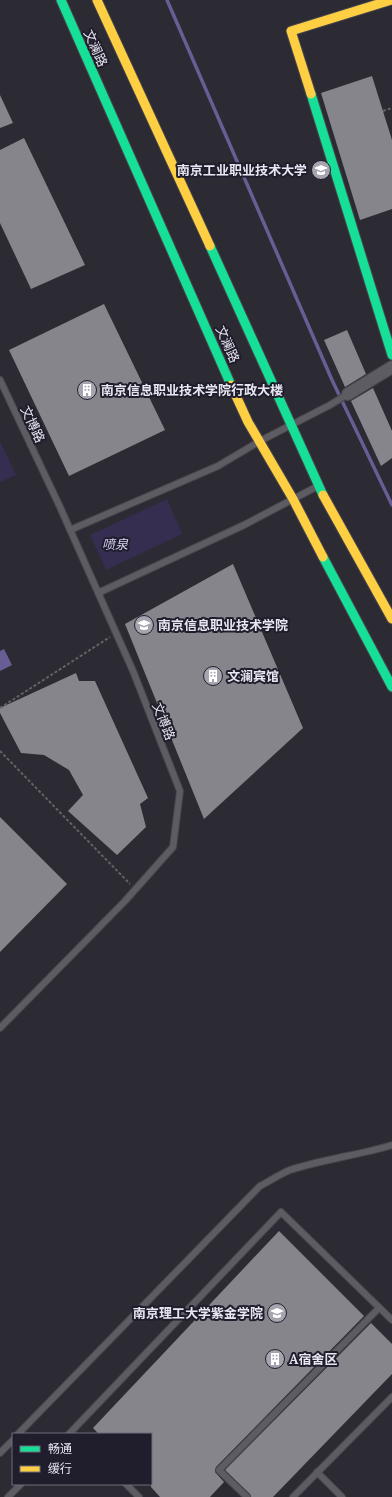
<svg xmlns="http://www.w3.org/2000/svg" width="392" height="1497" font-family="'PT Serif','Noto Sans SC',serif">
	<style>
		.green { fill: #362e51 }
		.water { fill: #695d95 }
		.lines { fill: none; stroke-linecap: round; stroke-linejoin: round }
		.stream { stroke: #695d95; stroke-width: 3.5 }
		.building { fill: #87858c }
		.lane-casing { stroke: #47464d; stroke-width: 8 }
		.street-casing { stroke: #47464d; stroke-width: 14 }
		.fast-casing { stroke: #47464d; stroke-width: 11 }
		.slow-casing { stroke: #47464d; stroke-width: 11 }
		.path { stroke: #636268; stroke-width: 2; stroke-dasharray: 3 2; stroke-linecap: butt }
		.lane { stroke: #5d5c62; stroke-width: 6 }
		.street { stroke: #5d5c62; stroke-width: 12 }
		.fast { stroke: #16e098; stroke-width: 9 }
		.slow { stroke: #ffcf43; stroke-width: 9 }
		.labels { text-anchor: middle; stroke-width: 4; stroke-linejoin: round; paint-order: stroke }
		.street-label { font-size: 13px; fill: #e8e6f1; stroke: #201d2c }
		.poi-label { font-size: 13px; font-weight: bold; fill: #e8e6f1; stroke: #201d2c; text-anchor: start }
		.park-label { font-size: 13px; font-style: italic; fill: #d9d3f8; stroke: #201d2c }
	</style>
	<rect width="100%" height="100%" fill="#2c2a32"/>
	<path class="green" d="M0,441L16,475L0,482Z
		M167,499L182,534L106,570L90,535Z"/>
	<path class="water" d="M4,649L12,665L0,671V651Z"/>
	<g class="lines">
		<path class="stream" d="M167,0L332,380L392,505"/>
	</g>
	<path class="building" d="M372,76L392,140V209L360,220L321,93Z
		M0,95L13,123L0,128Z
		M24,138L85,265L31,289L0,223V150Z
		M104,304L165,430L69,476L9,350Z
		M347,330L366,374L345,387L324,340Z
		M373,388L392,431V458L381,466L351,401Z
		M233,564L303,728L204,819L125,624Z
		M76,673L79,681H95L148,798L140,804L146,827L117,855L68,811L83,795L69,770L44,755L21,753L0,713V708Z
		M0,817L67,884L0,952Z
		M279,1231L364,1316L216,1467L215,1472L224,1482L210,1497H160L151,1487V1434H99L93,1428Z
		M371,1323L392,1344V1374L273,1497H251L250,1494L225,1470Z"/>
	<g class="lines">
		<defs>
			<path id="lane" d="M0,380L60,507L133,671L180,791L173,847L125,901L0,1028
				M70,530L218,466L260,441L330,405L348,394
				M98,593L244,525L318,486
				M18,1434L260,1186C270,1181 280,1174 290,1170C324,1159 359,1155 392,1145
				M69,1434L281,1212L392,1320
				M0,1453L13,1440
				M317,1472L342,1497
				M126,1484L139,1497
				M8,1497L21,1484
				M247,1497L219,1470L379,1308
				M293,1497L392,1397"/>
			<path id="street" d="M348,394L392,367"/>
			<path id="fast" d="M61,0L231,385
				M311,94L392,355
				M210,246L323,495
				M323,557L392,687"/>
			<path id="slow" d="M97,0L210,246
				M311,94L291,31L391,0
				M231,385L248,422L293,499L323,557
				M323,495L392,619"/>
		</defs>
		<use href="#lane" class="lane-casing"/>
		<use href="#street" class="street-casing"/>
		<use href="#fast" class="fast-casing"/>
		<use href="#slow" class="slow-casing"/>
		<path class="path" d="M383,111L392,108
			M0,708L110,637
			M0,751L130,884"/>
		<use href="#lane" class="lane"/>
		<use href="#street" class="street"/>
		<use href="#fast" class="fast"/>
		<use href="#slow" class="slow"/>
	</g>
	<defs>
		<symbol id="university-disc" viewBox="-11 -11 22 22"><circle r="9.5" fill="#a6a4ae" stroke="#201d2c"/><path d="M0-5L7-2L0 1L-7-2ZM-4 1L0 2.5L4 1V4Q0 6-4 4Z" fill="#fff"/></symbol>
		<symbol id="building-disc" viewBox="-11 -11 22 22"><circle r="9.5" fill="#a6a4ae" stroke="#201d2c"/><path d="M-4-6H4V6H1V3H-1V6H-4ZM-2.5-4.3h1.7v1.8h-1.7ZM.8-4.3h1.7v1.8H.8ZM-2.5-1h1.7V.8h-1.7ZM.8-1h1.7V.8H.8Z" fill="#fff"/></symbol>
	</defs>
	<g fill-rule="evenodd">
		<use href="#university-disc" x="310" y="159" width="22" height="22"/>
		<use href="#building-disc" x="76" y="379" width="22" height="22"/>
		<use href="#university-disc" x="133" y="614" width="22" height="22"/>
		<use href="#building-disc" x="202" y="665" width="22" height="22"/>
		<use href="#university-disc" x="266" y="1302" width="22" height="22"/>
		<use href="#building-disc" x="264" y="1348" width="22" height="22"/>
	</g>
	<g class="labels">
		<g class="street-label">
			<text transform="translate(96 48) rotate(66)" y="5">文澜路</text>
			<text transform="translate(228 344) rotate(66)" y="5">文澜路</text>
			<text transform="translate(33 424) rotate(65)" y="5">文博路</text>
			<text transform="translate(164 721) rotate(68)" y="5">文博路</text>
		</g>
		<g class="poi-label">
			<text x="307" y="175" text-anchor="end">南京工业职业技术大学</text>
			<text x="101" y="395">南京信息职业技术学院行政大楼</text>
			<text x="158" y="630">南京信息职业技术学院</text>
			<text x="227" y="681">文澜宾馆</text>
			<text x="263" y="1318" text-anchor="end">南京理工大学紫金学院</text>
			<text x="289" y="1364">A宿舍区</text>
		</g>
		<g class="park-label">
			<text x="115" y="549">喷泉</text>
		</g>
	</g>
	<rect x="12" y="1433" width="140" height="52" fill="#201d2c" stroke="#706d7b"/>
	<rect x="20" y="1446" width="20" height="6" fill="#16e098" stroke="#706d7b"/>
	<text x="48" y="1453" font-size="12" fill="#e8e6f1">畅通</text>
	<rect x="20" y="1466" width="20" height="6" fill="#ffcf43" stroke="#706d7b"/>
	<text x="48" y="1473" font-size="12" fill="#e8e6f1">缓行</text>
</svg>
